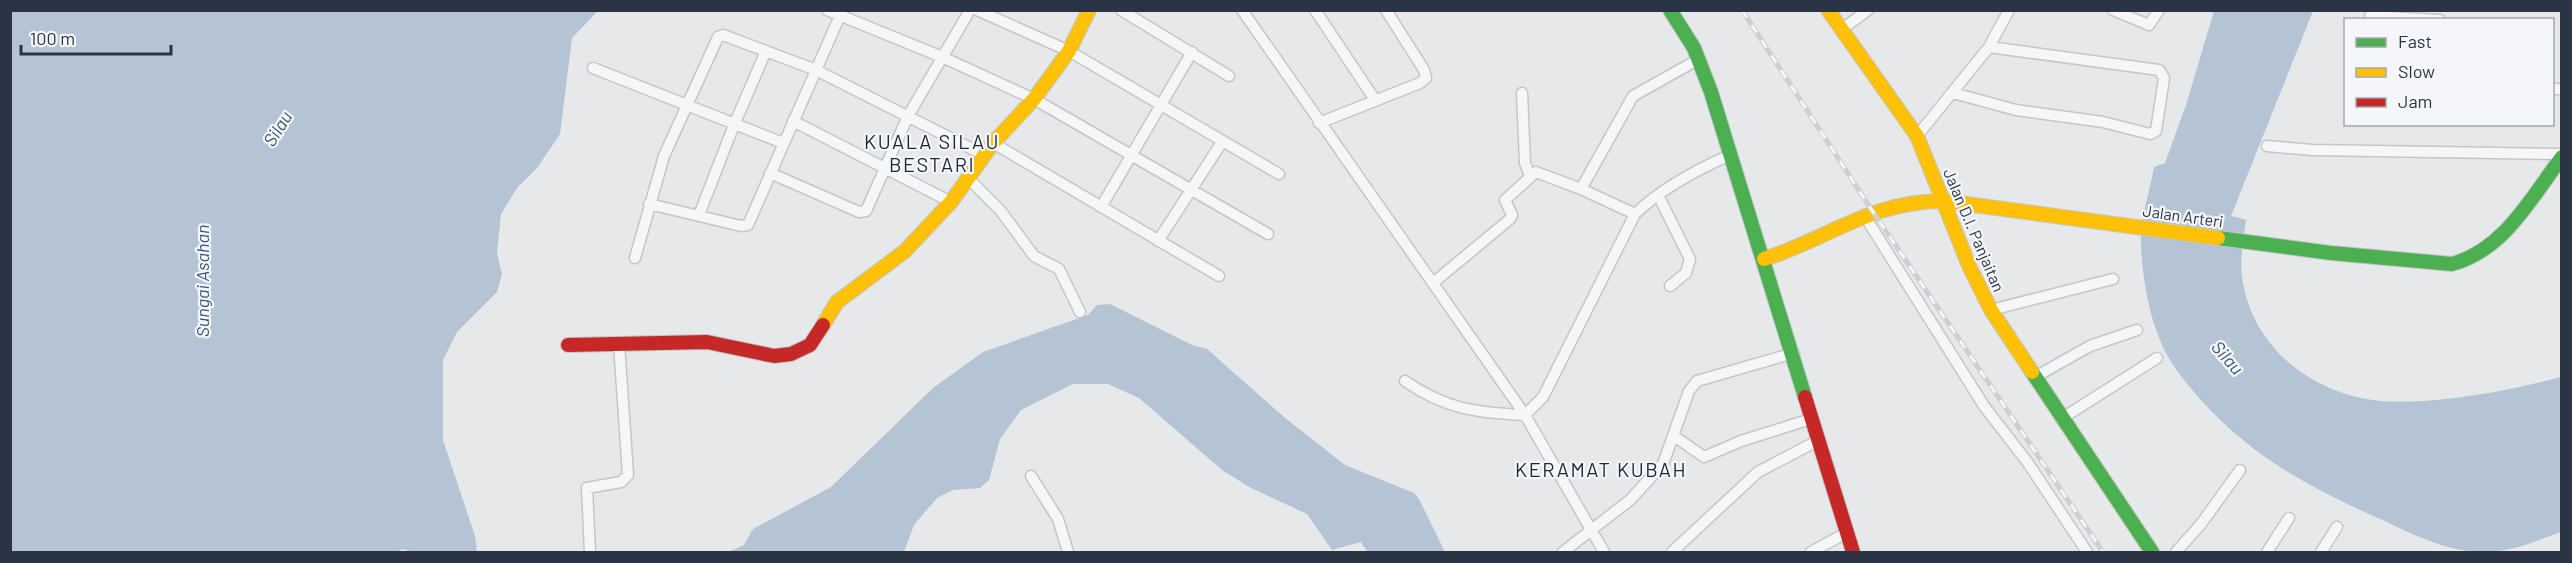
<svg xmlns="http://www.w3.org/2000/svg" width="2572" height="563" font-family="Barlow,sans-serif">
	<style>
		.water { fill: #b4c4d5 }
		.lines { fill: none; stroke-linecap: round; stroke-linejoin: round }
		.street-casing { stroke: #c4c6c8; stroke-width: 13 }
		.fast-casing { stroke: #c4c6c8; stroke-width: 16 }
		.slow-casing { stroke: #c4c6c8; stroke-width: 16 }
		.jam-casing { stroke: #c4c6c8; stroke-width: 16 }
		.street { stroke: #f5f6f7; stroke-width: 10 }
		.fast { stroke: #4caf50; stroke-width: 14 }
		.slow { stroke: #ffc107; stroke-width: 14 }
		.jam { stroke: #c62828; stroke-width: 14 }
		.rail-casing { stroke: #cecfd2; stroke-width: 5 }
		.rail { stroke: #f4f6f9; stroke-width: 3; stroke-dasharray: 9; stroke-linecap: butt }
		.labels { text-anchor: middle; stroke-width: 4.5; stroke-linejoin: round; paint-order: stroke }
		.street-label { font-size: 16px; fill: #2b3445; stroke: #f4f6f9 }
		.water-label { font-size: 18px; font-style: italic; fill: #34527a; stroke: #f4f6f9 }
		.quarter-label { font-size: 20px; letter-spacing: 1.5px; fill: #1d2536; stroke: #f4f6f9 }
	</style>
	<rect width="100%" height="100%" fill="#e6e8ea"/>
	<path class="water" d="M10,11H598L572,38L560,134L537,168L517,188L501,214L497,253L502,274L497,292L457,332L443,360V440L475,536L477,552H413L402,549L398,552H11Z
		M2214,11H2313L2231,216L2246,220C2243,241 2239,262 2243,283C2255,351 2316,395 2381,401C2435,405 2509,391 2561,377V532C2535,541 2512,552 2483,552C2450,552 2418,537 2389,523C2316,491 2255,460 2201,400C2186,383 2168,362 2160,340C2148,312 2142,274 2141,243C2140,218 2150,191 2154,167L2165,163L2186,105Z
		M1110,304L1192,345L1207,349L1284,417L1345,465L1414,493L1419,499L1445,552H1367L1361,542L1332,550L1307,514L1251,488L1222,470L1139,398L1108,384H1073L1021,410L1000,439L989,480L980,488L953,490L937,498L914,525L904,552H728L744,545L753,529L831,487L933,388L983,352L1088,315L1097,305Z"/>
	<g class="lines">
		<defs>
			<path id="street" d="M827,10L942,57L1034,99L1268,234
				M977,10L1069,51L1279,174
				M1121,10L1229,76
				M1242,10L1525,415L1604,552
				M1315,10L1375,100
				M2113,10L2149,25L2159,10
				M2370,16L2440,20
				M1841,30L1868,10
				M593,68L783,143
				M2552,89H2562
				M1522,93L1525,163L1530,176
				M1953,93L2016,110L2103,122L2150,134L2156,131L2164,78L2159,70L1989,47
				M793,121L951,202
				M1319,123L1420,83L1426,78L1424,70L1386,10
				M1917,136L1989,47L2009,10
				M993,143L1219,276
				M2267,146L2312,150L2562,154
				M770,173L859,212L866,211L908,116L970,10
				M967,177L1000,210L1034,256L1059,269L1080,312
				M1581,189L1633,96L1699,59
				M1658,195L1690,259L1686,273L1670,286
				M649,204L741,226L748,225L842,11
				M1101,207L1192,52
				M699,215L734,125L766,51
				M1864,215L1984,406L2028,463L2087,552
				M1158,241L1222,142
				M635,258L664,156L718,37L723,35L816,70L984,155
				M1433,283L1510,219L1512,215L1505,200L1536,172L1581,189L1635,214
				M1991,310L2113,279
				M2035,377L2090,346L2137,330
				M1405,381C1445,409 1477,413 1525,415L1543,397L1635,214C1662,188 1696,170 1730,155
				M2061,419L2157,358
				M1674,436L1704,457L1741,441L1811,419
				M1031,476L1058,519L1068,552
				M590,552L587,488L621,482L628,475L619,344
				M1563,552L1630,500L1663,464L1689,391L1697,381L1794,353
				M1672,552L1758,472L1819,440
				M1811,552L1848,532
				M2176,552L2201,524L2240,470
				M2267,552L2289,518
				M2321,552L2337,527"/>
			<path id="fast" d="M1670,10L1694,48L1711,92L1805,397
				M2218,238L2331,253L2452,264C2504,250 2531,198 2562,157
				M2032,372L2152,552"/>
			<path id="slow" d="M1828,10L1917,136L1970,268L1991,310L2032,372
				M1764,259C1830,238 1871,201 1944,201L2218,238
				M823,325L837,302L905,251L951,202L993,143L1034,99L1069,51L1089,10"/>
			<path id="jam" d="M568,345L707,342L774,356L791,354L810,345L823,325
				M1805,397L1853,552"/>
		</defs>
		<use href="#street" class="street-casing"/>
		<use href="#fast" class="fast-casing"/>
		<use href="#slow" class="slow-casing"/>
		<use href="#jam" class="jam-casing"/>
		<use href="#street" class="street"/>
		<use href="#fast" class="fast"/>
		<use href="#slow" class="slow"/>
		<use href="#jam" class="jam"/>
		<defs>
			<path id="rail" d="M1742,10L1873,212L2103,552"/>
		</defs>
		<use href="#rail" class="rail-casing"/>
		<use href="#rail" class="rail"/>
	</g>
	<g class="labels">
		<g class="street-label">
			<text transform="translate(2183 216) rotate(8)" y="6">Jalan Arteri</text>
			<text transform="translate(1974 230) rotate(67)" y="6">Jalan D.I. Panjaitan</text>
		</g>
		<g class="water-label">
			<text transform="translate(278 129) rotate(-58)" y="6">Silau</text>
			<text transform="translate(203 281) rotate(-90)" y="6">Sungai Asahan</text>
			<text transform="translate(2227 358) rotate(49)" y="6">Silau</text>
		</g>
		<g class="quarter-label">
			<text x="932" y="149">KUALA SILAU<tspan x="932" dy="23">BESTARI</tspan></text>
			<text x="1601" y="477">KERAMAT KUBAH</text>
		</g>
	</g>
	<rect width="2572" height="563" fill="none" stroke="#2b3445" stroke-width="24"/>
	<rect x="2344" y="18" width="210" height="108" fill="#f4f6f9" stroke="#a4a8b1" stroke-width="1.5"/>
	<rect x="2356" y="38" width="30" height="9" fill="#4caf50" stroke="#a4a8b1" stroke-width="1.5"/>
	<text x="2398" y="48" font-size="18" fill="#2b3445">Fast</text>
	<rect x="2356" y="68" width="30" height="9" fill="#ffc107" stroke="#a4a8b1" stroke-width="1.5"/>
	<text x="2398" y="78" font-size="18" fill="#2b3445">Slow</text>
	<rect x="2356" y="98" width="30" height="9" fill="#c62828" stroke="#a4a8b1" stroke-width="1.5"/>
	<text x="2398" y="108" font-size="18" fill="#2b3445">Jam</text>
	<path d="M21 45v9h150v-9" fill="none" stroke="#2b3445" stroke-width="3"/>
	<text x="30" y="45" font-size="18" fill="#2b3445" stroke="#f4f6f9" stroke-width="4.5" paint-order="stroke">100 m</text>
</svg>
